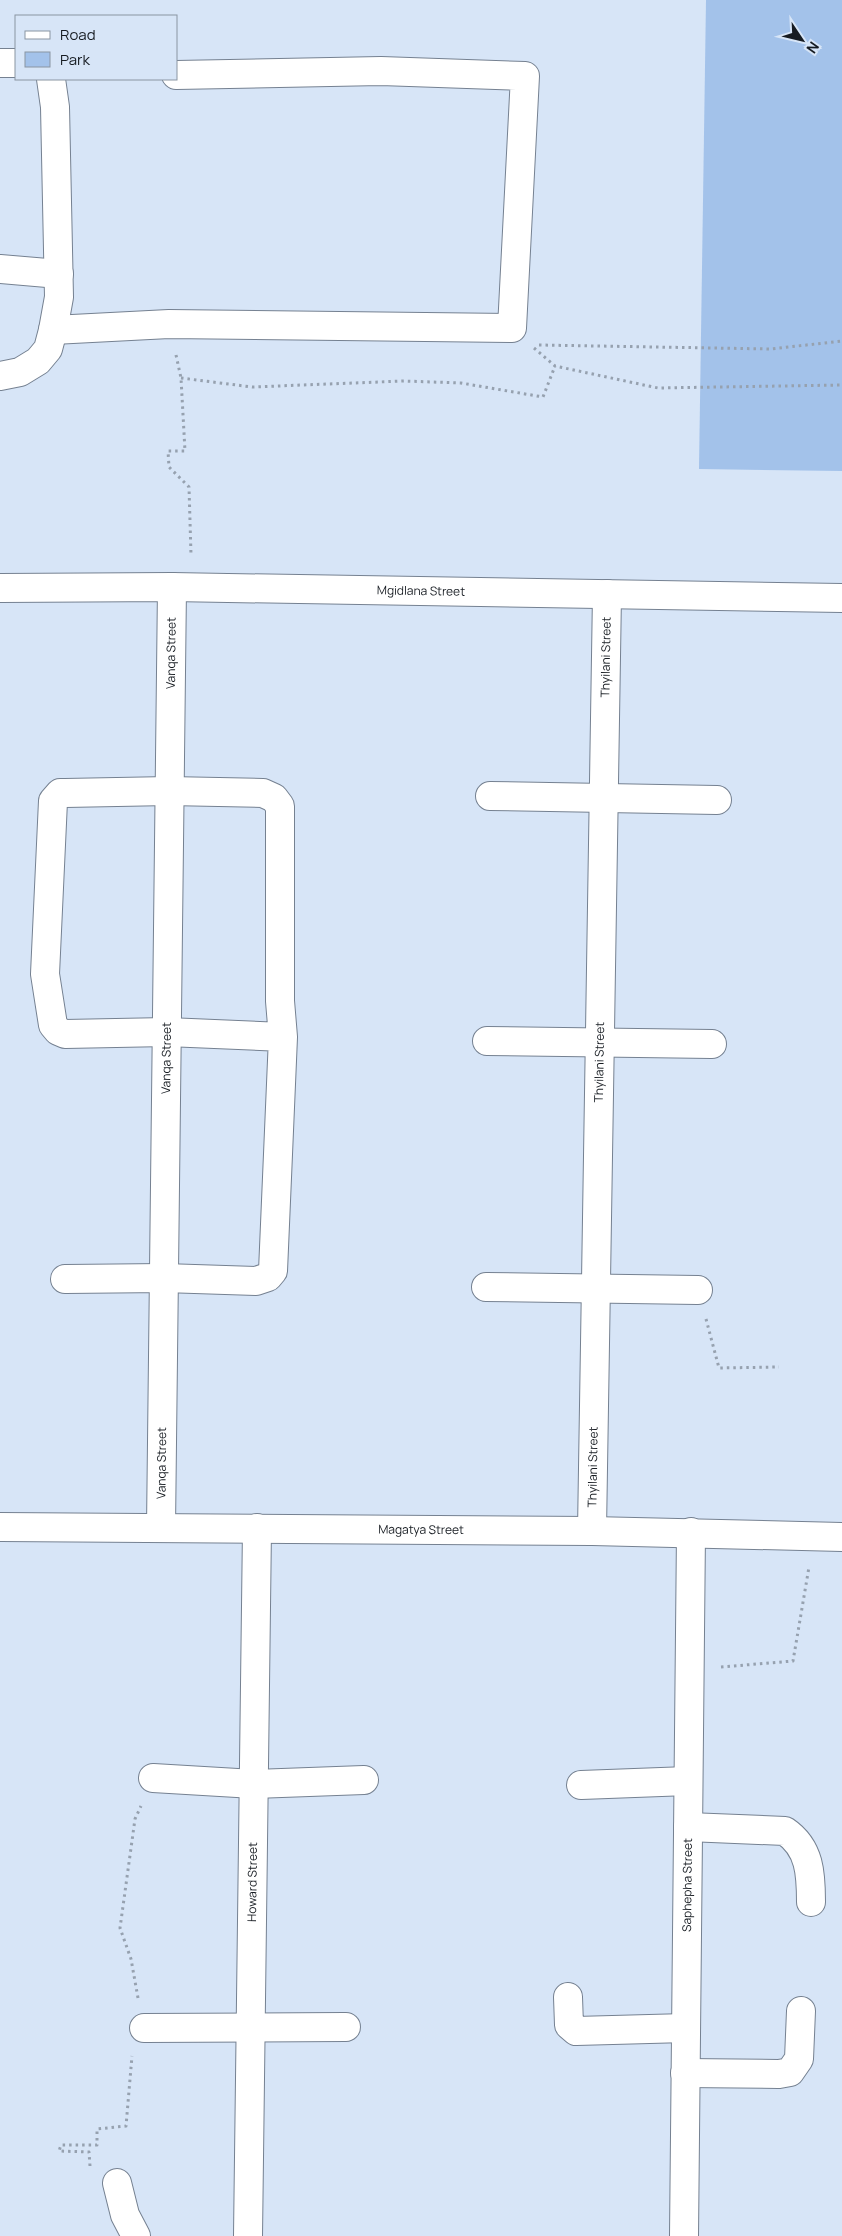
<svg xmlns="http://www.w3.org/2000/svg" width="842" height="2236" font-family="Manrope,sans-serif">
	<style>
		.green { fill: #a3c2ea }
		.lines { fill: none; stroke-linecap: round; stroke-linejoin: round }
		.street-casing { stroke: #758191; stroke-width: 30 }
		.path { stroke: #96a1af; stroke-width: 3; stroke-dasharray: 2.5 4; stroke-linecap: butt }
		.street { stroke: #fff; stroke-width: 28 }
		.labels { text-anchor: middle; stroke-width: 5; stroke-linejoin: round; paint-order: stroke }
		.street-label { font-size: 12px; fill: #171c22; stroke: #d7e5f7 }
	</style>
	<rect width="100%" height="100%" fill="#d7e5f7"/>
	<path class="green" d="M706,0H842V471L699,469Z"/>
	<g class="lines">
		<defs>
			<g id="street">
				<path d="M0,63H16"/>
				<path d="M0,269L59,274"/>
				<path d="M53,330L169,324L512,328L525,76L381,71L176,75"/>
				<path d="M0,376L20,372L38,361L48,349L53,330L59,297L55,107L51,79"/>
				<path id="s1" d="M0,588L172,587L842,598"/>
				<path d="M490,796L717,800"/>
				<path d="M487,1041L712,1044"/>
				<path d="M65,1279L164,1278L256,1281L268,1277L273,1271L283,1037L280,1001V806L274,798L263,793L169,791L65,793H60L53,801L45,974L53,1025L58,1031L65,1034L167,1032L283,1037"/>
				<path d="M486,1287L698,1290"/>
				<path id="s2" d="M0,1527L592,1531L842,1537"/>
				<path id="s3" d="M161,1528L172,587"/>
				<path id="s4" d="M592,1531L607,594"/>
				<path d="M153,1778L254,1784L364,1780"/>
				<path d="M581,1785L688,1781"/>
				<path d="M688,1827L785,1831C810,1848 811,1874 811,1902"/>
				<path d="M568,1997L569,2025L576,2031L686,2028"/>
				<path d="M144,2028L346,2027"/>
				<path d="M685,2073L779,2074L790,2072L799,2059L801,2011"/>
				<path d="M117,2183L125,2215L136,2236"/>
				<path id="s5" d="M248,2236L257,1528"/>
				<path id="s6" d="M684,2236L691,1532"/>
			</g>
		</defs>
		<use href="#street" class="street-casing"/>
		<path class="path" d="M539,345L771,349L842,341
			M534,348L555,366L658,388L842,385
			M176,355L181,378L185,451H168L169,467L189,487L191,555
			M181,378L252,387L404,381L461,383L543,397L555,366
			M706,1319L719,1368L779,1367
			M721,1667L793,1661L809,1567
			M138,1998L131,1959L120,1928L135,1819L141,1806
			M90,2166L89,2152L59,2151L61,2145H97V2129L126,2126L132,2056"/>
		<use href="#street" class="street"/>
	</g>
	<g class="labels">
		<g class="street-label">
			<text dy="4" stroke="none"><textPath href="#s1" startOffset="421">Mgidlana Street</textPath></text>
			<text dy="4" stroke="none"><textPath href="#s3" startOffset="875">Vanqa Street</textPath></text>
			<text dy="4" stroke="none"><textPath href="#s4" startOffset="874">Thyilani Street</textPath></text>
			<text dy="4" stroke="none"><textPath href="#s3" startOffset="470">Vanqa Street</textPath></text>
			<text dy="4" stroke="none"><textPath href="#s4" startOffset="469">Thyilani Street</textPath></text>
			<text dy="4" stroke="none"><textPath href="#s3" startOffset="65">Vanqa Street</textPath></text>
			<text dy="4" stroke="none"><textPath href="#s4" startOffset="64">Thyilani Street</textPath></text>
			<text dy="4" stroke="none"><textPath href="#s2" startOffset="421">Magatya Street</textPath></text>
			<text dy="4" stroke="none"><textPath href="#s5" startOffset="354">Howard Street</textPath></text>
			<text dy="4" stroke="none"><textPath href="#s6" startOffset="351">Saphepha Street</textPath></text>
		</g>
	</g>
	<rect x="15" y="15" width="162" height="65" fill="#d7e5f7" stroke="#8a95a2"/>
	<rect x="25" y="31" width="25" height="8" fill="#ffffff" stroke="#8a95a2"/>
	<text x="60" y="40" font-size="15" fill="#171c22">Road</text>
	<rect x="25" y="52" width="25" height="15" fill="#a3c2ea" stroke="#8a95a2"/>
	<text x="60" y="65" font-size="15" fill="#171c22">Park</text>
	<g transform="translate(802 40) rotate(125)" stroke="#d7e5f7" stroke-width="4" paint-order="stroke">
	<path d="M0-4L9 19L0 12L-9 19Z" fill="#171c22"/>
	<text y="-8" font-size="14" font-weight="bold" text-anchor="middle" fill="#171c22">N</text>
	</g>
</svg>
